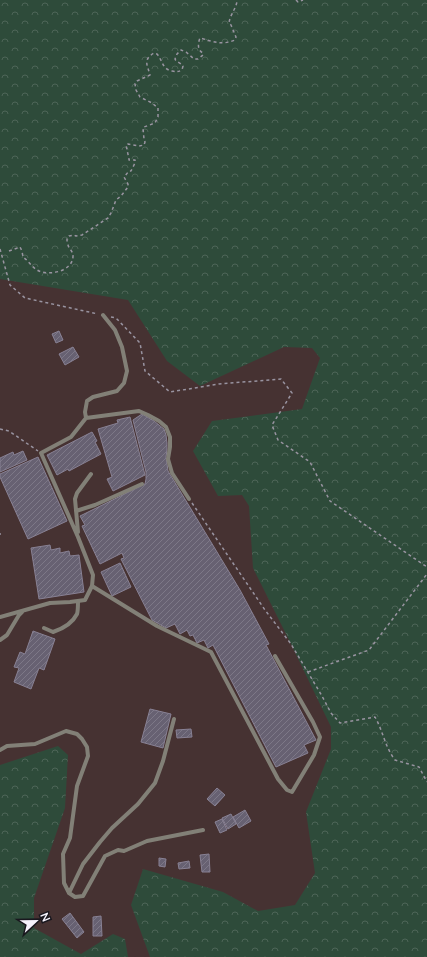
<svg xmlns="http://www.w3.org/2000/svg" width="427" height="957" font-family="Lato,sans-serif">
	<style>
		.education { fill: #463232 }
		.forest { fill: url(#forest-crowns) }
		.building { fill: url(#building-hatch); stroke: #888194 }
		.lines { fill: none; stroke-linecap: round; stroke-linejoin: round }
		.path { stroke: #9994a1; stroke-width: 1.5; stroke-dasharray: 3 3; stroke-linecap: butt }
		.service { stroke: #828077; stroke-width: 4 }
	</style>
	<defs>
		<pattern id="forest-crowns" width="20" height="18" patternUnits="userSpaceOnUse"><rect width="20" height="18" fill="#2e4b3a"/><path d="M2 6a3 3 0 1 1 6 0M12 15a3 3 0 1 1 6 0" fill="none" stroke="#4d6557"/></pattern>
		<pattern id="building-hatch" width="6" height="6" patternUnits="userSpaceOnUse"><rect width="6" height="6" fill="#676172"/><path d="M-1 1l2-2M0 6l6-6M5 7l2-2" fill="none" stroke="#7d7887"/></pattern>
	</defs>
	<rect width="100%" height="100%" fill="#332d3d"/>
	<path class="education" d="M0,0H427V957H0Z"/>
	<path class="forest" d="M0,0H427V957H150L131,905L143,869L223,892L258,911L295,905L315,873L306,812L331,749V727L291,644L253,568L249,506L242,495L218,496L193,451L212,421L302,409L320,358L312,348L284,347L200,386L167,361L128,300L0,279Z
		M58,746L68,755L65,808L34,898V928L81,954L113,934L125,939L128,957H0V765Z"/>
	<path class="building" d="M59,331L63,340L56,343L52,334Z
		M73,347L79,357L65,365L59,354Z
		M142,414L154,421L164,429L166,435L167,443V450L166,457L168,471L240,590L269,644L266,645L316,740L304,745L308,753L276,767L213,645L208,648L204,640L197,643L193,635L190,636L187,630L180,634L175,624L166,628L152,620L121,559L124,558L122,553L100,564L82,526L85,525L80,516L145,484L146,479V472L133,420Z
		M130,417L145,475L113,491L107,479L112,477L98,429L118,423L117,420Z
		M92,432L97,441L95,442L101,454L69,471L68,469L57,475L47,455Z
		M23,451L27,460L0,472V458L13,452L14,455Z
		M38,457L67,521L28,539L0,477V474Z
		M50,545L51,550L60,548V553L69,551L70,556L79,555L84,592L39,599L31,548Z
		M120,563L131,587L112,596L101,572Z
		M33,631L55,639L44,670L39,668L31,689L14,682L19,668L14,667L20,652L25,654Z
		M150,709L171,714L163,748L141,742Z
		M191,729L192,737L177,738L176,730Z
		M217,788L225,795L215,806L207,799Z
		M245,810L251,821L239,828L233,817Z
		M231,814L236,824L228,829L222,818Z
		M222,819L227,830L220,833L215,822Z
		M209,854L210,872H202L200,855Z
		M159,858L166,859L165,867L159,866Z
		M189,861L190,868L179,869L178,863Z
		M70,913L84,932L77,938L62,919Z
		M101,916L102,936H93V917Z"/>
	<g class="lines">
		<path class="path" d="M296,0L298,2L303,0
			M0,249L10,285L25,298L98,314
			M9,251L20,247L22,251L23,257C29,261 32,268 39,271C50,276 73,271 73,256C73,251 69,249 68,245C67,244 67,240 67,239L69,236L74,235L76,236L82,235L108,218L111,213L116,200L121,196L128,187V184L124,177L129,171H131L135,163V160H129V159L126,145L128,144L139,146L144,145L145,142L144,139L143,128L144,127L155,123L158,117V108L152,103L140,97L136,90L135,84L137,81L150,75C147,64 143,60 154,53L157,54C163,61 162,69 172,71C176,72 178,72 182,70L183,66C181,63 176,62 175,59L177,54L181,50L186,52L194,59H198L203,55V53C197,50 198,43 200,38C212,41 221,46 235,40L236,37L231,25L229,23C230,14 237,8 237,0
			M111,317L116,318L140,343L145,371L170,392L219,384L281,379L292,393L272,425L278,440L310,462L330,501L427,567
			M0,429L9,431L38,451
			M192,503L265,610L291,644L322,696L331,713L340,723L375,717C383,731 385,747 395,760L419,767L427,782
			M0,533V535
			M308,672L369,650L427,574"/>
		<path class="service" d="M86,418L85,412L87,401L93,397L117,391L124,383L127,371L122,347L115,330L103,315
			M76,511L95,505L142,484
			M78,532L75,499L77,493L91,474
			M92,586L157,626L211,652L278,779L287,790L292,792L314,755L320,737L313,722L275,656
			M0,617L50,603L70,602L85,600L92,586L93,575L78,537L41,453L71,437L86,418L139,411L148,415L159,421L166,427L170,437V447L168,459L172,473L189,499
			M44,628L53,632C62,629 72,624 77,614C78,611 78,605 78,601
			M0,640L7,635L19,615L22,612
			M0,750L7,746L35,744L66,731L77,734L82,739L87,747L88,756L77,786L70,838L63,854L64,883L69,893L75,897L83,896L105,856L118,850L124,851L147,841L203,830
			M69,893L83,864L100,842L112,828L138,804L155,783L163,761L174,719"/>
	</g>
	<g transform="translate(36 921) rotate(68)" stroke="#19171e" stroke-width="3" paint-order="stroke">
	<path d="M0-3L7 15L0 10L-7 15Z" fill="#f6f2fc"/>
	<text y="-6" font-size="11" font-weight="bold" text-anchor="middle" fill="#f6f2fc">N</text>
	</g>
</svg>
